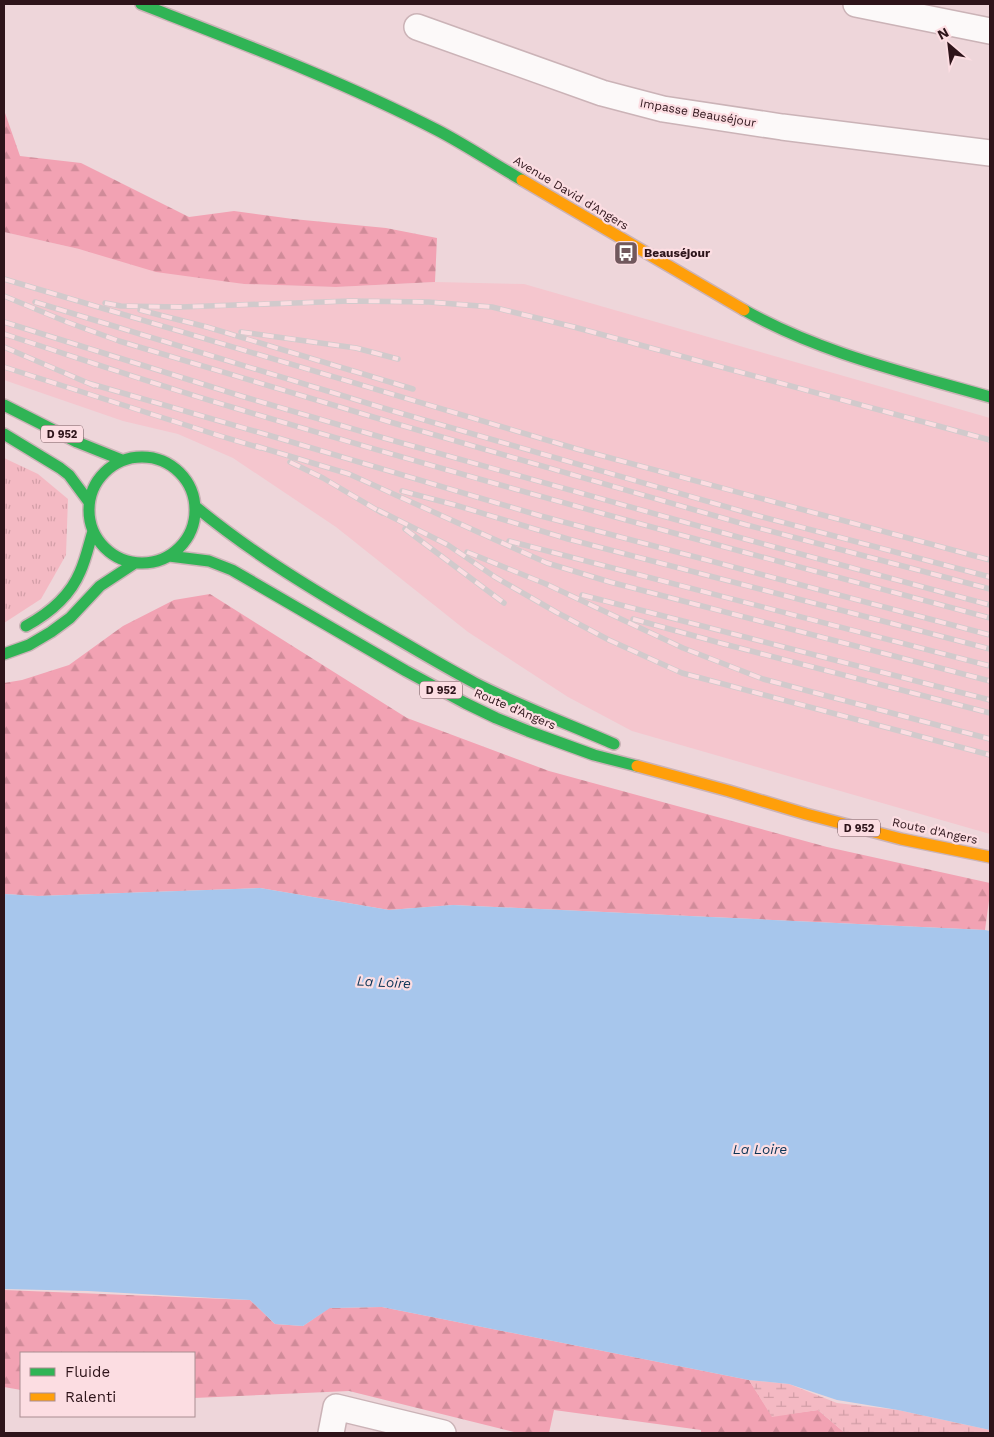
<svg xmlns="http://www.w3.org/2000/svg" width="994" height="1437" font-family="'Work Sans',sans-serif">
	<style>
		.built { fill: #f5c6ce }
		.grass { fill: url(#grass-tufts) }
		.forest { fill: url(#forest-firs) }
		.wetland { fill: url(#wetland-marsh) }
		.water { fill: #a7c6ec }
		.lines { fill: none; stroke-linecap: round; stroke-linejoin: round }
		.street-casing { stroke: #cbb3b7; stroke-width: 28 }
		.fast-casing { stroke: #cbb3b7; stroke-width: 14 }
		.slow-casing { stroke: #cbb3b7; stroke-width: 14 }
		.street { stroke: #fcf9f9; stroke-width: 25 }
		.fast { stroke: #30b455; stroke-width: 11 }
		.slow { stroke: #ff9f0a; stroke-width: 11 }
		.rail-casing { stroke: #d1cacc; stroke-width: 5.5 }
		.rail { stroke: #fcdde2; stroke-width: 4; stroke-dasharray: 11; stroke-linecap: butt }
		.labels { text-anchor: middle; stroke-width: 4.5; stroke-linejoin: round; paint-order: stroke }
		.shield { fill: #fcdde2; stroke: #6c5056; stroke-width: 1 }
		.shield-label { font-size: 11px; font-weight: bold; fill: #2e141a }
		.street-label { font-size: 12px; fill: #2e141a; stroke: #fcdde2 }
		.poi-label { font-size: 12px; font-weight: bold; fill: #2e141a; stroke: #fcdde2; text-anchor: start }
		.water-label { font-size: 14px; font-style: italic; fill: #0b3456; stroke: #fcdde2 }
	</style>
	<defs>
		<pattern id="grass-tufts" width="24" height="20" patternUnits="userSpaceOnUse" patternTransform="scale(1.25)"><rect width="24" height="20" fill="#f4b9c3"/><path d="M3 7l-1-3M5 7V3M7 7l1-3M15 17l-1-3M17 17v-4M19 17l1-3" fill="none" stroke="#d29ea7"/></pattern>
		<pattern id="forest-firs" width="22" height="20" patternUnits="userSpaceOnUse" patternTransform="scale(1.25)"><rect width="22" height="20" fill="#f2a2b3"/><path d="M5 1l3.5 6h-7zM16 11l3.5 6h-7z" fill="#d08b99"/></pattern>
		<pattern id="wetland-marsh" width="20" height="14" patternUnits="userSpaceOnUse" patternTransform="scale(1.25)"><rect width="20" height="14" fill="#f4b9c3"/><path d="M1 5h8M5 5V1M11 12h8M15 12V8" fill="none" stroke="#d29ea7"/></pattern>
	</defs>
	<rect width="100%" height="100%" fill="#eed6da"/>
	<path class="built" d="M4,232L79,249L244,284L336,287L435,282L524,284L990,418V834L632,731L568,697L468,632L336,527L233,458L178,434L123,421L4,380Z"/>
	<path class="grass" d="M4,458L38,474L68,499L66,555L41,599L4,623Z"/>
	<path class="forest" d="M4,110L20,156L81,163L189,217L234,211L293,219L386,228L437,238L435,282L336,287L244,284L156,272L79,249L4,232Z
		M210,594L407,718L549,771L827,847L990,883V893L985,930L453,905L389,910L260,888L38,896L4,894V683L22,680L69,665L123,626L174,600Z
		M4,1290L250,1300L275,1324L303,1326L329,1308L382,1307L749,1380L772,1416L818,1410L845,1433H701V1430L554,1410L549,1433H518L349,1391L194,1398V1353H21V1390L4,1387Z"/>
	<path class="wetland" d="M749,1380L789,1384L837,1403L898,1410L990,1430V1433H845L818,1410L772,1417Z"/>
	<path class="water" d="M260,888L389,910L453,905L985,930L990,931V1430L898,1410L837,1400L789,1384L749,1380L382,1307L330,1308L303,1326L275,1324L250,1300L88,1291L4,1289V894L38,896Z"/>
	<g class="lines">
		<defs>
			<path id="street" d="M856,4L990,31
				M417,27L602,93L663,109L782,127L990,153
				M331,1433L336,1407L443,1433"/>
			<path id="fast" d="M141,4C241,43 342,81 437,130C466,145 494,164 522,180
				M744,310C820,353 907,373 990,397
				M4,405L77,442L122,460
				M4,434L60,468L69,475L89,502
				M89 510a53 53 0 1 1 106 0a53 53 0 1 1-106 0Z
				M196,507C248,550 305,585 363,619C400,640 437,663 475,683C520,706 568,724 614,744
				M169,556L209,561L232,570L406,671L465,703L496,718L528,731L594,755L637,766
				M26,626C48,614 70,596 80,572C86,559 89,544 93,531
				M4,654L29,645L51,632L70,618L100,586L135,563"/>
			<path id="slow" d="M522,180L744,310
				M637,766L729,791L806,814L901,839L990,857"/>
		</defs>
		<use href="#street" class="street-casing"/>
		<use href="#fast" class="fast-casing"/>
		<use href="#slow" class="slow-casing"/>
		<use href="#street" class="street"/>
		<use href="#fast" class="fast"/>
		<use href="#slow" class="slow"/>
		<defs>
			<path id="rail" d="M4,279L577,449L990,560
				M4,296L67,322L119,341L390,422L747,525L990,589
				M35,302L393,411L755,515L990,577
				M105,303L121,306L180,307L350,301L429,302L492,307L574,327L990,440
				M140,310L207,327L413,389
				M4,322L241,396L384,438L745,539L990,605
				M241,332L356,348L398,359
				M4,334C81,359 157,385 235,408C485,483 738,551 990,618
				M4,347L95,386
				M4,367L217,435L261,448
				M88,383L268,435L541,516L990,635
				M256,446L349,474L547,563L610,582L990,681
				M290,462L323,478L382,513
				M402,491L455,505L568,539L990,649
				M378,510L448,545L495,577L556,612L609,640L682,673L990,755
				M405,529L504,603
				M509,541L990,666
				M467,552L546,584L683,648L763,679L990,739
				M582,595L990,700
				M633,619L724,644L990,713"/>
		</defs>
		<use href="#rail" class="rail-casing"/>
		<use href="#rail" class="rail"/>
	</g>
	<defs>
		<symbol id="bus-square" viewBox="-11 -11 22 22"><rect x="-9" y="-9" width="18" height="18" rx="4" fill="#71585d" stroke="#fcdde2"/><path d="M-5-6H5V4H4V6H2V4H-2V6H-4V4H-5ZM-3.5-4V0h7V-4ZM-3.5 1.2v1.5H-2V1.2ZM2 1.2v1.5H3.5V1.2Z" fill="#fff"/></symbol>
	</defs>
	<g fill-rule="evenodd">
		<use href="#bus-square" x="612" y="239" width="28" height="28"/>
	</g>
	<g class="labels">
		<g class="shield">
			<rect x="41" y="425.5" width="42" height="17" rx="4"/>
			<rect x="420" y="681.5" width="42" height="17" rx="4"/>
			<rect x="838" y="819.5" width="42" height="17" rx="4"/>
		</g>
		<g class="shield-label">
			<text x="62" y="438">D 952</text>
			<text x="441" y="694">D 952</text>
			<text x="859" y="832">D 952</text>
		</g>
		<g class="street-label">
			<text transform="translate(698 113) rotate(10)" y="4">Impasse Beauséjour</text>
			<text transform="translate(571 193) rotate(31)" y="4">Avenue David d'Angers</text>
			<text transform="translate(515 709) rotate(23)" y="4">Route d'Angers</text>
			<text transform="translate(935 831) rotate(12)" y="4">Route d'Angers</text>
		</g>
		<g class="poi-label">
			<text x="644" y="257">Beauséjour</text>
		</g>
		<g class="water-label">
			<text transform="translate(384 982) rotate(3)" y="5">La Loire</text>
			<text x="760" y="1154">La Loire</text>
		</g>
	</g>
	<rect width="994" height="1437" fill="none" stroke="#2e141a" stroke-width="10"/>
	<rect x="20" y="1352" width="175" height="65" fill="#fcdde2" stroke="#aa8d92"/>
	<rect x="30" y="1368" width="25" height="8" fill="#30b455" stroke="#aa8d92"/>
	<text x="65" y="1377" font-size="15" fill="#2e141a">Fluide</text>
	<rect x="30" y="1393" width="25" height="8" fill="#ff9f0a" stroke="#aa8d92"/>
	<text x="65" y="1402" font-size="15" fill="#2e141a">Ralenti</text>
	<g transform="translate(949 45) rotate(332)" stroke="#fcdde2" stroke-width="4" paint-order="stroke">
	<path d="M0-4L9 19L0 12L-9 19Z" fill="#2e141a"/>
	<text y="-8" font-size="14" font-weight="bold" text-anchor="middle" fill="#2e141a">N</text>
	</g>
</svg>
